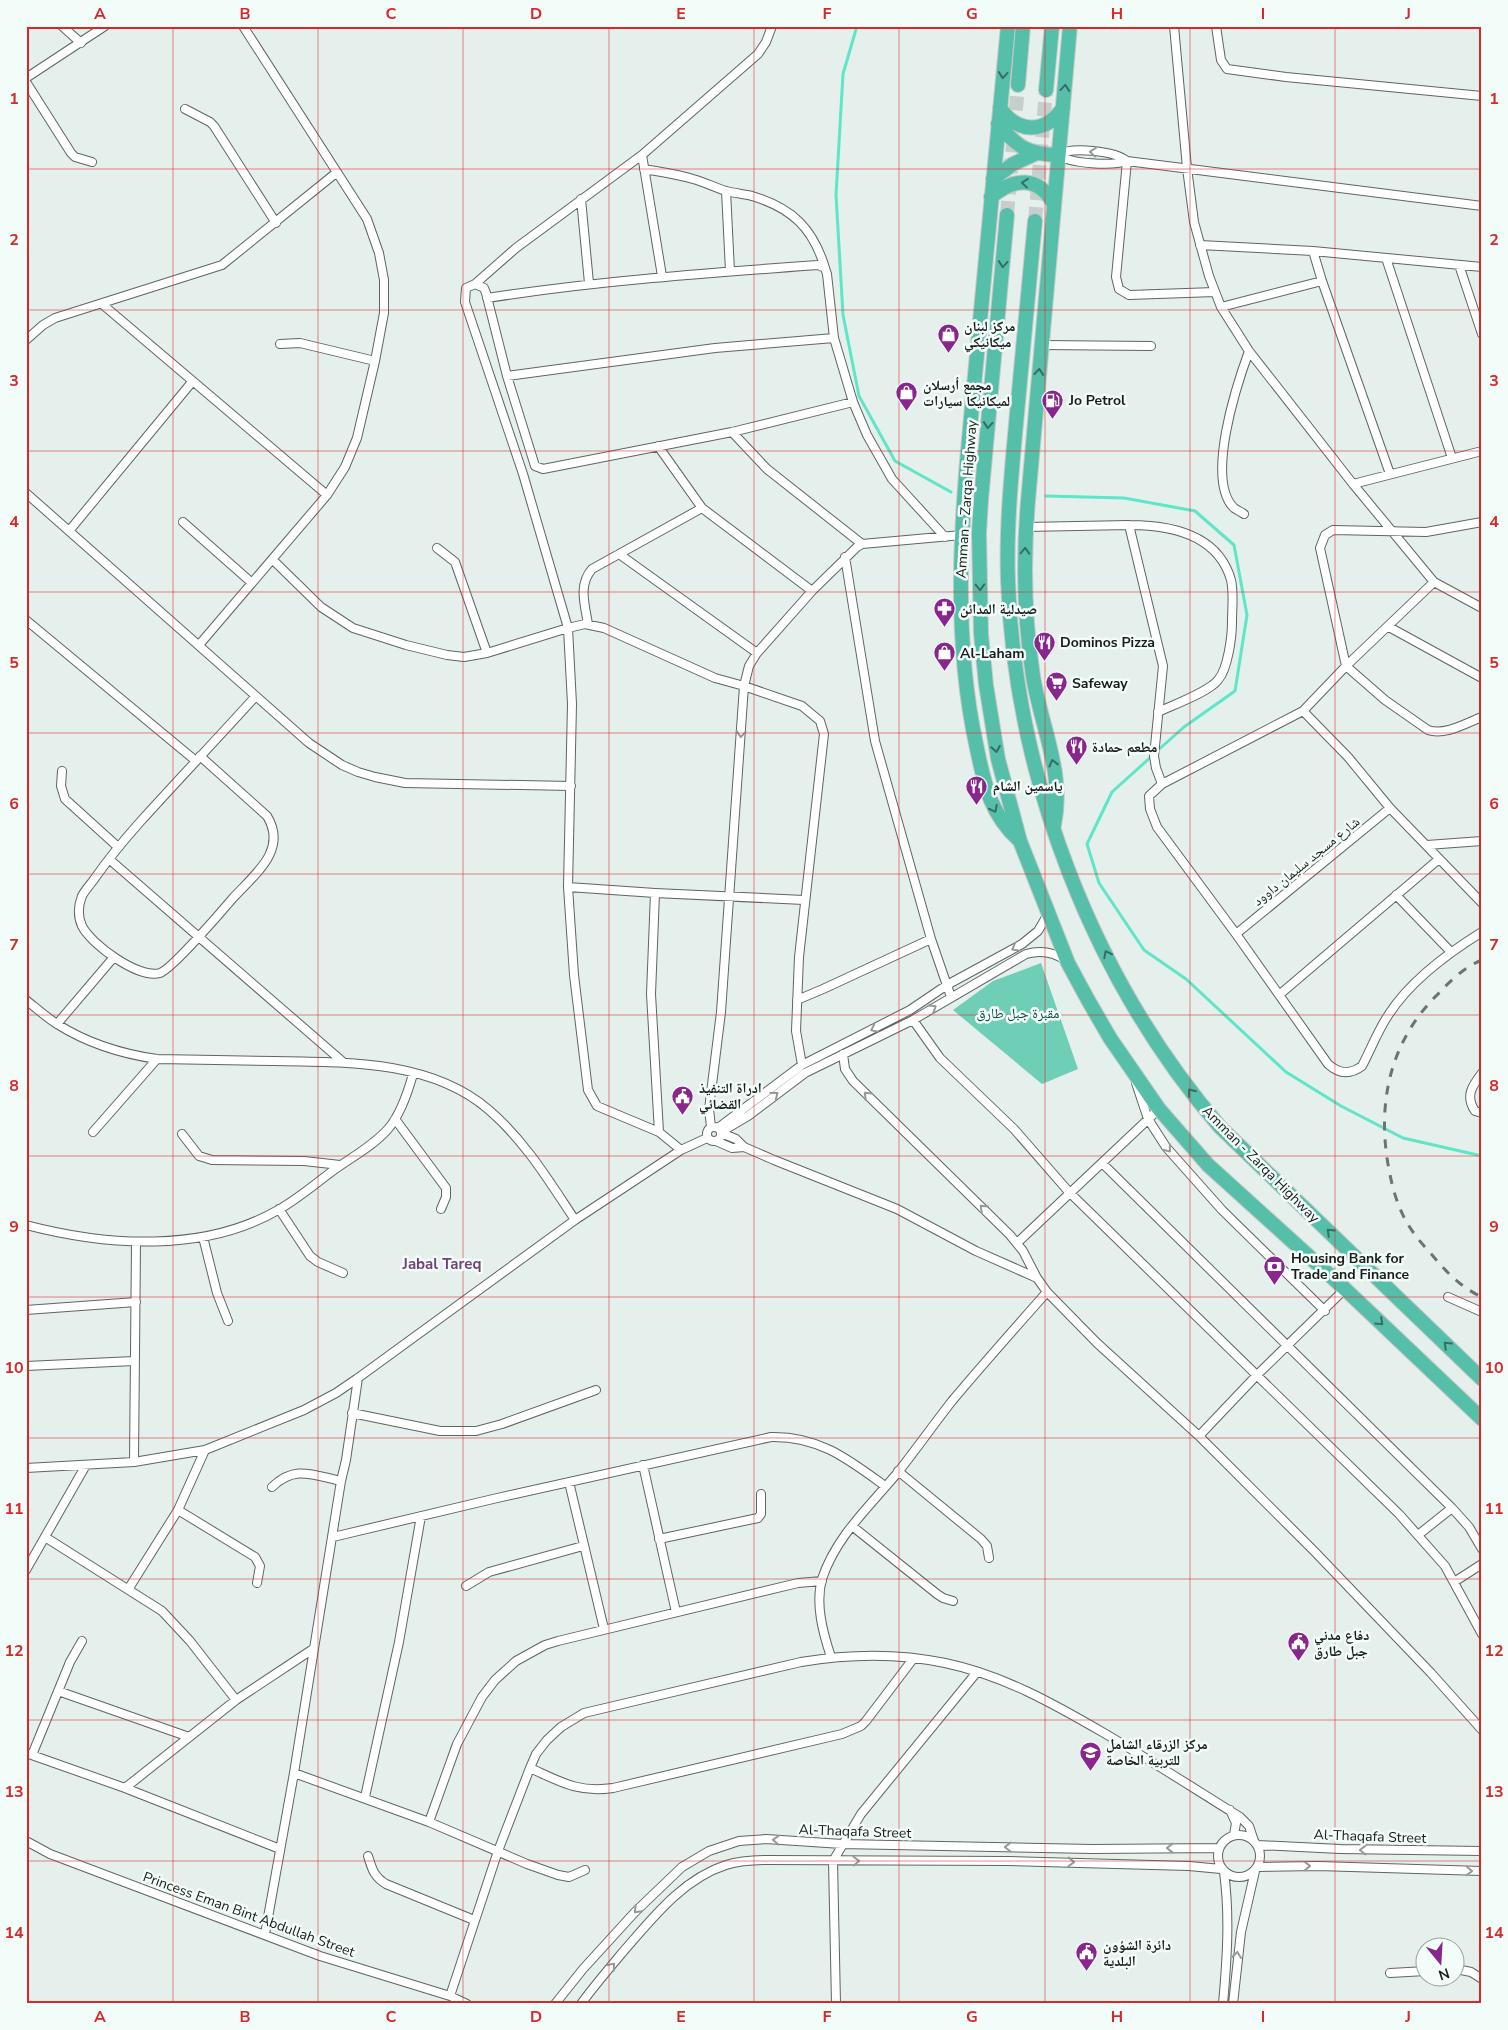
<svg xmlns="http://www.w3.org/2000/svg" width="1508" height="2030" font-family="'Nunito Sans','Noto Naskh Arabic',sans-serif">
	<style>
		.green { fill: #6fceb6 }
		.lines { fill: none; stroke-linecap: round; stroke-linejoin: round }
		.stream { stroke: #5fe5c7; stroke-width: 3 }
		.trunk-tunnel { stroke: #c6cfcc; stroke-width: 14; stroke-dasharray: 14 7; stroke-linecap: butt }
		.minor-casing { stroke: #5d6663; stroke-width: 10 }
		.trunk-casing { stroke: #c8c9c8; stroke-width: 16 }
		.minor { stroke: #fff; stroke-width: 8 }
		.trunk { stroke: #56bfaa; stroke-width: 14 }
		.rail { stroke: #6d7371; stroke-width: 3; stroke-dasharray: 9 9; stroke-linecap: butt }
		.oneway { stroke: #376e62 }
		.oneway2 { stroke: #979998 }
		.grid { fill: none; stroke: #d62828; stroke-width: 1; stroke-opacity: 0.55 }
		.labels { text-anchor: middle; stroke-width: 5; stroke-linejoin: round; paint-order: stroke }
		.poi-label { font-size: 14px; font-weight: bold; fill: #181c1a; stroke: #f2fcf9; text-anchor: start }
		.street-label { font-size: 14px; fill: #181c1a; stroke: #f2fcf9 }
		.park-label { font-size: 14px; fill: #0c483c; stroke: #f2fcf9 }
		.neighbourhood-label { font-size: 15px; font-weight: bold; fill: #734174; stroke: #f2fcf9 }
		.neatline { fill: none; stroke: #d62828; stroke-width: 2 }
		.grid-label { font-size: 16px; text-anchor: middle; font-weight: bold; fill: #d62828 }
	</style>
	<rect width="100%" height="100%" fill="#e5efec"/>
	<path class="green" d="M1041,963L1078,1069L1042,1084L953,1010L993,981Z"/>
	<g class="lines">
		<path class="stream" d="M857,26L843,74L836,195L843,315L859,396L895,461L951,492
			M1046,496L1124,498L1195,511L1234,545L1247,615L1235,691L1184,727L1156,752
			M1152,756L1112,792L1087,844L1099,883L1144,950L1186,979L1286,1072L1341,1106L1403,1138L1482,1156"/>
		<path class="trunk-tunnel" d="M1007,215L1018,85
			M1035,221L1046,90"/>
		<defs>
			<path id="minor" d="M62,26L81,43
				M1174,26L1187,168L1194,222L1209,276L1221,307L1249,351L1353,484L1434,582L1482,608
				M1216,26L1221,60L1227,69L1286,77L1482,96
				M26,78L105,26
				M26,82L71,153L75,157L92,162
				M185,109L210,122L214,126L276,223
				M642,155L662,276
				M1127,161C1115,151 1071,146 1058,155C1071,164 1112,166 1127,161L1482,206
				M1127,161L1116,277L1119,289L1129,295L1215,292
				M644,169C660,172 677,174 693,179C704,182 714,187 726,191C734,193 743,194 752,196C792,208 813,228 825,268
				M726,191L730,271
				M581,199L589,283
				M1200,245L1313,251L1482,267
				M1313,251L1322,281L1390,474
				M1386,258L1452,458
				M1459,265L1482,334
				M475,284L516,248L642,155L758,54L766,42L772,26
				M487,298C597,281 707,273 818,265L825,268L827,274L834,338L853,402
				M102,304L327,495
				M1221,307L1322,281
				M26,340L43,325L55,318L222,265L336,173
				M280,344L300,343L375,361
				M1041,345L1151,346
				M507,376L715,348L834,338
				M732,432L767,469L862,544
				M658,446L702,508L812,591
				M1353,484L1482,451
				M26,493L309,743L342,765L358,772L375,777L405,783L571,786
				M1244,514C1241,512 1237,510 1234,508C1205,480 1237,384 1249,351
				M183,522L252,583
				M1482,522L1426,532L1333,530L1325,535L1320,548L1346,666L1385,700L1428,730C1445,736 1466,723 1482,717
				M1129,525C1170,525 1218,534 1231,580C1234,593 1232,608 1232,622C1232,636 1228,669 1218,680C1209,692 1173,705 1158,712
				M1025,527L1129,525L1163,666L1154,756L1156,768L1162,784
				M69,531L192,382
				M437,548L455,562L487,653
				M619,554L757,653
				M845,557L875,741L931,939L951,997
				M273,560L321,607L353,628L406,645L447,655L464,657L487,653L568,628L585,624L604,628L715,678L744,686L802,706L820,721L824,734L799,957L796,1031L802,1065
				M1434,582L1346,666L1303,711L1162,784L1149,796L1150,809L1157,827L1236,934L1328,1064C1339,1074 1350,1075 1362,1066C1371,1049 1378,1030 1389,1014C1411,980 1448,953 1482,932
				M26,620L196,761
				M588,624C585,605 578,585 592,569L702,508
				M1389,627L1482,678
				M199,645L327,495L345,467L357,438L375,361L384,313V280L379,253L367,219L243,26
				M1303,711L1348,757L1390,808L1482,903
				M200,756L267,816C288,850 255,874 233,898C222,911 172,969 160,973C138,979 91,944 82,926C78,917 78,906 82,896C85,890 91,884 95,878C109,858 124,840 140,822C178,780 217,739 255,697
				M62,771L61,786L65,799L118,847
				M1427,845L1482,841
				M109,859L343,1062
				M568,887L655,893L804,900
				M655,893L651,994L659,1132
				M1396,895L1451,952
				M1236,934L1390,808
				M1279,995L1439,859
				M26,1000C36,1008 46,1017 57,1024C87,1043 122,1054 157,1059C196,1060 235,1060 274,1061C346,1062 431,1060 489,1110C525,1141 549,1181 575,1220
				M797,1000L823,989L931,939
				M913,1020L940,1058L1014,1129L1069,1192L1399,1514L1445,1566L1482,1634
				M57,1024L114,957
				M843,1054L845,1069L853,1081L1010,1235L1023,1251L1037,1278
				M1482,1073C1472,1086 1465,1096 1475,1111L1482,1113
				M1136,1083L1148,1119L1166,1147L1222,1210L1325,1311
				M395,1119L446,1188V1197L441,1209
				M707 1134a7 7 0 1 1 14 0a7 7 0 1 1-14 0Z
				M711,1127L709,1109L721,1012L744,686L749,666L757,653L812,591L857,547L862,544L962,535
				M718,1128L802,1065L910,1010L947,985L1022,944L1038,931L1048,914
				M93,1132L157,1059
				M721,1132L748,1116L805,1073L913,1020L1026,954C1040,950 1052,951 1065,960
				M721,1133L736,1139L744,1147L774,1160L897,1209L976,1251L1037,1278L1047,1292L1097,1343L1199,1436L1315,1552L1431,1673L1482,1730
				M182,1134L199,1156L212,1160L304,1161L340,1165
				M716,1141L732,1148L744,1147
				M681,1150L659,1132L597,1106L588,1090L574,975L568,887L572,704L568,628L523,474L465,302L466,288L475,284L484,288L486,293L507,376L535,466L543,469L732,432L853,402L867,435L892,479L945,537
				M1102,1163L1452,1508L1469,1527L1482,1549
				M279,1209L310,1256L318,1262L343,1273
				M26,1225C106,1246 204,1253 278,1210C298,1199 316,1183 334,1170C352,1157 373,1146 388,1129C401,1114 408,1092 413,1074
				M203,1237L217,1293L228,1321
				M1017,1243L1159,1109
				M1448,1297L1482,1312
				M26,1310L136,1302
				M26,1366L134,1361
				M352,1413L440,1431H476L502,1424L596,1390
				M1199,1436L1256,1376L1345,1289
				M134,1462L136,1243
				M643,1465L676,1612
				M26,1468L134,1462L205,1450L304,1410L336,1393L358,1378L575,1220L681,1150L707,1138
				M898,1471L981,1539L987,1546L989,1558
				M569,1482L604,1629
				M272,1487C295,1465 312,1475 341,1481
				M178,1510L255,1557L260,1566L257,1583
				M852,1526L937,1594L943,1598L953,1601
				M1418,1535L1452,1508
				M45,1537L162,1611L190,1641L236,1700
				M333,1537L493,1499L771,1437C819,1436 848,1459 885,1486
				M659,1539L758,1518L761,1514V1494
				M26,1570L86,1465
				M1454,1582L1482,1564
				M466,1586L489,1572L583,1546
				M129,1588L178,1510L205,1450
				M831,1657C823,1633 815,1604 822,1579C836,1536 871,1505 899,1471C917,1448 934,1424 952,1401C983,1364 1015,1328 1047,1292
				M58,1691L189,1737
				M26,1753L125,1788L280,1849
				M32,1755L70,1662L82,1641
				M530,1768C561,1782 578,1793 613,1788L842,1734L861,1726L866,1721L913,1659
				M294,1773L429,1822L527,1864L558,1875L569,1877L585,1870
				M125,1788L236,1700L313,1649
				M365,1797L399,1642L421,1516
				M1230,1810L1236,1823L1234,1835
				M429,1822L457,1744L482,1697L495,1680L516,1661L545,1645L558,1641L798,1583L822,1581
				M1218 1856a21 21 0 1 1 42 0a21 21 0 1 1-42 0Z
				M26,1841L50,1854L320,1956L450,1996L467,2004
				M1258,1845L1340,1849L1482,1851
				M368,1856C372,1869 374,1877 386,1884L474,1920
				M1258,1867L1318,1866L1482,1871
				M265,1934L294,1773L341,1481L346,1460L358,1378
				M1456,1969L1471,1972L1482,1979
				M1390,1973L1426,1971
				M450,1996L498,1851L530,1768L536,1754L547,1740L561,1727L584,1713L801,1662C848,1654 898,1653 945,1663C1003,1675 1054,1704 1104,1733C1150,1760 1195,1789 1240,1817L1249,1826L1254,1841
				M555,2004L583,1969L635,1912L682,1867L709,1851L739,1841L766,1839L842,1844L1092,1849L1219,1848
				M581,2004C594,1986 608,1970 622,1953C651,1920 682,1879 726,1865C739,1861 754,1860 768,1860L1009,1861L1189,1866L1221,1869
				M836,2004L833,1861L861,1814L977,1672
				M1223,2004C1227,1959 1230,1916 1224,1872
				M1233,2004L1241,1932L1255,1871"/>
			<path id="trunk" d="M1008,26C999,124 989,223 980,321C968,461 946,605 976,744C984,782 989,813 1019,840
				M1018,85L1023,26
				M1046,90L1052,26
				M1000,108C1018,134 1045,134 1063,108
				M998,124C1018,148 1028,154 1058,155
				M993,179L1013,164L1035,154
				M991,197C1015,177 1038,176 1054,204
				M1007,215L981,500L979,533L981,634L986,685L998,759L1020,841L1068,963L1088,1000L1110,1038L1159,1109L1208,1165L1345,1289L1482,1419
				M1035,221C1029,285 1023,349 1017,413C1012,468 1006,524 1008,581C1015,776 1092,978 1220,1127L1482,1379
				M1054,825C1065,773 1041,727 1033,676C1024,618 1023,560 1028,501L1070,26"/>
		</defs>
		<use href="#minor" class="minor-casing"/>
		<use href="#trunk" class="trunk-casing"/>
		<use href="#minor" class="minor"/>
		<use href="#trunk" class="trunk"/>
		<path class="rail" d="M1482,960C1466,966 1451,980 1440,992C1393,1037 1378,1095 1387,1158C1390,1177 1394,1196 1402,1213C1409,1229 1421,1243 1433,1256C1447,1273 1462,1288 1482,1297"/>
	</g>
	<defs><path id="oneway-chevron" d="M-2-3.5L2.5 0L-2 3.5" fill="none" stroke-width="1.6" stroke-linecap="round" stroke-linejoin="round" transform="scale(1.25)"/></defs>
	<g class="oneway">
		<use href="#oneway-chevron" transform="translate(1003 75) rotate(95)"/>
		<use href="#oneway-chevron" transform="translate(1065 88) rotate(-85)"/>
		<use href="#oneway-chevron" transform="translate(1025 183) rotate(-174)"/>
		<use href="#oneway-chevron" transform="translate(1003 264) rotate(95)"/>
		<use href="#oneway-chevron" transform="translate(1039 372) rotate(-85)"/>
		<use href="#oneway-chevron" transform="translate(988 425) rotate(95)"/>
		<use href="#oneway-chevron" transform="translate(1025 551) rotate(-88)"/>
		<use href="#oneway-chevron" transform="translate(980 587) rotate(88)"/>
		<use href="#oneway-chevron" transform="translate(996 749) rotate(80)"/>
		<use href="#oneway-chevron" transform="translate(1053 763) rotate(-104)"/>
		<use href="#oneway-chevron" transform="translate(994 809) rotate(63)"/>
		<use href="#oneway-chevron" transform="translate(1107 954) rotate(-117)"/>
		<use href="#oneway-chevron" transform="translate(1191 1092) rotate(-128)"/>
		<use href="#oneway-chevron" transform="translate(1330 1232) rotate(-136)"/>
		<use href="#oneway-chevron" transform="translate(1380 1322) rotate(43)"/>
		<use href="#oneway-chevron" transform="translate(1447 1345) rotate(-136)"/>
	</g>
	<g class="oneway2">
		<use href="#oneway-chevron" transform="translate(1093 152) rotate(-174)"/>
		<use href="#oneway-chevron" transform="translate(741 734) rotate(94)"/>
		<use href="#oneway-chevron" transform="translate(1015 948) rotate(151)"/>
		<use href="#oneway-chevron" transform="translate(933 1008) rotate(-32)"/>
		<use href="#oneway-chevron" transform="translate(874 1029) rotate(154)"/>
		<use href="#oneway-chevron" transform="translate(775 1095) rotate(-38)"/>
		<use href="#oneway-chevron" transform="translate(867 1095) rotate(-136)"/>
		<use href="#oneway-chevron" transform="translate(1168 1149) rotate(51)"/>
		<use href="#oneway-chevron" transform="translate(983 1208) rotate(-136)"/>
		<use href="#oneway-chevron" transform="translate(776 1840) rotate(-177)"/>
		<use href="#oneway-chevron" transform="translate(1008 1847) rotate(-179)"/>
		<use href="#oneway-chevron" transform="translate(1170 1848) rotate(180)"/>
		<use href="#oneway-chevron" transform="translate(1363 1850) rotate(-179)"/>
		<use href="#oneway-chevron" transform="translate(856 1861) rotate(-1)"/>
		<use href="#oneway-chevron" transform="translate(1071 1862) rotate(2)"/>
		<use href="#oneway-chevron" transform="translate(1307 1866) rotate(-2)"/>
		<use href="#oneway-chevron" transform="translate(1469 1871) rotate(2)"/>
		<use href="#oneway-chevron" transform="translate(637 1910) rotate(135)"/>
		<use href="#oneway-chevron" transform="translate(1237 1955) rotate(-83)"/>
		<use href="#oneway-chevron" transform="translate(612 1966) rotate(-50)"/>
	</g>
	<path class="grid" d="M173,26V2004M318,26V2004M463,26V2004M609,26V2004M754,26V2004M899,26V2004M1045,26V2004M1190,26V2004M1335,26V2004M26,169H1482M26,310H1482M26,451H1482M26,592H1482M26,733H1482M26,874H1482M26,1015H1482M26,1156H1482M26,1297H1482M26,1438H1482M26,1579H1482M26,1720H1482M26,1861H1482"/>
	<defs>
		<symbol id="shop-pin" viewBox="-11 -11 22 30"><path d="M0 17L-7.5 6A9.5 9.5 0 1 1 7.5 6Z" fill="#89268e" stroke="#f2fcf9"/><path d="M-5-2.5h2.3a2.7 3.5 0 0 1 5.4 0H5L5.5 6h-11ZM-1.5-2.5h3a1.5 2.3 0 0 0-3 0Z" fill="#fff"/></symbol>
		<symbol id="fuel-pin" viewBox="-11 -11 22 30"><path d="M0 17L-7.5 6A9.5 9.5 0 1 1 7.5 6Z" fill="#89268e" stroke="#f2fcf9"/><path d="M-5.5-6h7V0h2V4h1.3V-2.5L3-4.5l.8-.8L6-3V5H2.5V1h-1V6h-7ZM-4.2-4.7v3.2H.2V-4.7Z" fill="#fff"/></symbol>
		<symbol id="pharmacy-pin" viewBox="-11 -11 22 30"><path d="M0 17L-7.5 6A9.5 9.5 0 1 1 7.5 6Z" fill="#89268e" stroke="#f2fcf9"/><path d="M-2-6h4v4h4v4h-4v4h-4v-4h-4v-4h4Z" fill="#fff"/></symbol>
		<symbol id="restaurant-pin" viewBox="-11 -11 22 30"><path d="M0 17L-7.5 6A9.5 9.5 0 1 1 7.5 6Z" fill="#89268e" stroke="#f2fcf9"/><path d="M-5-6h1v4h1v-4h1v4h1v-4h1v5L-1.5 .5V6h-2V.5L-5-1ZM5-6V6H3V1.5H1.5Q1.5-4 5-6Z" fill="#fff"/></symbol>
		<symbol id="supermarket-pin" viewBox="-11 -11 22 30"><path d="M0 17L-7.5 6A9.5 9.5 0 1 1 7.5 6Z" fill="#89268e" stroke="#f2fcf9"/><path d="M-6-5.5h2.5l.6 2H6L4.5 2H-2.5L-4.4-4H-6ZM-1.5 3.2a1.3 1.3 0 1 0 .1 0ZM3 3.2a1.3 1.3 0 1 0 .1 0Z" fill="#fff"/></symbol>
		<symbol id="civic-pin" viewBox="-11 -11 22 30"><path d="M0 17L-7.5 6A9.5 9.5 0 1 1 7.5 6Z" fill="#89268e" stroke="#f2fcf9"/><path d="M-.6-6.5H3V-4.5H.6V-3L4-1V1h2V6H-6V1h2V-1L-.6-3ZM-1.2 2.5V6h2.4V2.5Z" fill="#fff"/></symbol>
		<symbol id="bank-pin" viewBox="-11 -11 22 30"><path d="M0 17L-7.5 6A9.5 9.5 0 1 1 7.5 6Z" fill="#89268e" stroke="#f2fcf9"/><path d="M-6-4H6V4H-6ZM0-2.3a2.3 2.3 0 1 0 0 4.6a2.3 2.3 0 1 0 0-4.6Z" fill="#fff"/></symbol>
		<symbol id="school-pin" viewBox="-11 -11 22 30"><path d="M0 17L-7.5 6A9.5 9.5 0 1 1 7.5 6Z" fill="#89268e" stroke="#f2fcf9"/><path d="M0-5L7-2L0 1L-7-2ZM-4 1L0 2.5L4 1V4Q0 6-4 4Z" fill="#fff"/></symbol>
	</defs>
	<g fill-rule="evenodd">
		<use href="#shop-pin" x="936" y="322" width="25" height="34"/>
		<use href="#shop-pin" x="894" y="380" width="25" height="34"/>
		<use href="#fuel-pin" x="1040" y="388" width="25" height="34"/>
		<use href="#pharmacy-pin" x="932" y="596" width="25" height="34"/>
		<use href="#restaurant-pin" x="1032" y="630" width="25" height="34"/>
		<use href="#shop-pin" x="932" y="640" width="25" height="34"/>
		<use href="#supermarket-pin" x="1044" y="670" width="25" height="34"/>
		<use href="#restaurant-pin" x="1064" y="734" width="25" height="34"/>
		<use href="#restaurant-pin" x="964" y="774" width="25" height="34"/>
		<use href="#civic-pin" x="670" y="1084" width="25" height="34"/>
		<use href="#bank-pin" x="1262" y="1254" width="25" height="34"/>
		<use href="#civic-pin" x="1286" y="1630" width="25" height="34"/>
		<use href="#school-pin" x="1078" y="1740" width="25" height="34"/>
		<use href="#civic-pin" x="1074" y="1940" width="25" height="34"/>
	</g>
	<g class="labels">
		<g class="poi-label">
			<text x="964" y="331">مركز لبنان<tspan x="964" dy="16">ميكانيكي</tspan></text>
			<text x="923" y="390">مجمع أرسلان<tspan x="923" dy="16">لميكانيكا سيارات</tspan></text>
			<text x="1069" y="405">Jo Petrol</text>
			<text x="960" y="614">صيدلية المدائن</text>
			<text x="1060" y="647">Dominos Pizza</text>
			<text x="960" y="658">Al-Laham</text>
			<text x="1072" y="688">Safeway</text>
			<text x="1092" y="752">مطعم حمادة</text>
			<text x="993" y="791">ياسمين الشام</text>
			<text x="699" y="1093">ادراة التنفيذ<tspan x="699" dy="16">القضائي</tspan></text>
			<text x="1291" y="1263">Housing Bank for<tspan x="1291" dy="16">Trade and Finance</tspan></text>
			<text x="1314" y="1640">دفاع مدني<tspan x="1314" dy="16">جبل طارق</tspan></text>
			<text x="1106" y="1749">مركز الزرقاء الشامل<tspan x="1106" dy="16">للتربية الخاصة</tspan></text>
			<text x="1103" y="1950">دائرة الشؤون<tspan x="1103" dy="16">البلدية</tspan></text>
		</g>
		<g class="street-label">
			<text transform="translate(966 499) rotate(-86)" y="5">Amman - Zarqa Highway</text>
			<text transform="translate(1306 861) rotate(-39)" y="5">شارع مسجد سليمان داوود</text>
			<text transform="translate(1261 1164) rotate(45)" y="5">Amman - Zarqa Highway</text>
			<text transform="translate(855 1831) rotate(2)" y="5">Al-Thaqafa Street</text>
			<text transform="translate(1370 1836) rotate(2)" y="5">Al-Thaqafa Street</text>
			<text transform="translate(249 1914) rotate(20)" y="5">Princess Eman Bint Abdullah Street</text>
		</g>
		<g class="park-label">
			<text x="1018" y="1018">مقبرة جبل طارق</text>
		</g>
		<g class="neighbourhood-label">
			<text x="442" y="1269">Jabal Tareq</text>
		</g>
	</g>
	<rect width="1508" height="2030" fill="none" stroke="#f2fcf9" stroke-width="55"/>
	<g transform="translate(1440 1962) rotate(162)"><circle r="24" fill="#f2fcf9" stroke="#9ba2a0"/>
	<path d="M0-4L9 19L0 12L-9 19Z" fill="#89268e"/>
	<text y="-8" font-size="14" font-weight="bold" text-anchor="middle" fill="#181c1a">N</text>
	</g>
	<rect x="28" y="28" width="1452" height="1974" class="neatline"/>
	<g class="grid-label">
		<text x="100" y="19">A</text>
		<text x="245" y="19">B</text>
		<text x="391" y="19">C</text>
		<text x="536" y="19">D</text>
		<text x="681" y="19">E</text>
		<text x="827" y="19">F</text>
		<text x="972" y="19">G</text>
		<text x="1117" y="19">H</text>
		<text x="1263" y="19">I</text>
		<text x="1408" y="19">J</text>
		<text x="14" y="104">1</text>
		<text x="1494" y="104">1</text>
		<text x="14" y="245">2</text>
		<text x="1494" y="245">2</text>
		<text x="14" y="386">3</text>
		<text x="1494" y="386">3</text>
		<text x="14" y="527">4</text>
		<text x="1494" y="527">4</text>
		<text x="14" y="668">5</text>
		<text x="1494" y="668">5</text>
		<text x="14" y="809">6</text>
		<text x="1494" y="809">6</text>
		<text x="14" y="950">7</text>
		<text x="1494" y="950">7</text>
		<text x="14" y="1091">8</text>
		<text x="1494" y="1091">8</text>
		<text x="14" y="1232">9</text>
		<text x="1494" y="1232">9</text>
		<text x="14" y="1373">10</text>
		<text x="1494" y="1373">10</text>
		<text x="14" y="1514">11</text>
		<text x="1494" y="1514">11</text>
		<text x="14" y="1656">12</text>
		<text x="1494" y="1656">12</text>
		<text x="14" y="1797">13</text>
		<text x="1494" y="1797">13</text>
		<text x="14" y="1938">14</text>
		<text x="1494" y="1938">14</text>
		<text x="100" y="2022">A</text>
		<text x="245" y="2022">B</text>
		<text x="391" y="2022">C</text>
		<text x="536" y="2022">D</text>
		<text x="681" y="2022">E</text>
		<text x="827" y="2022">F</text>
		<text x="972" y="2022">G</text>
		<text x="1117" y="2022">H</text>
		<text x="1263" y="2022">I</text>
		<text x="1408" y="2022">J</text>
	</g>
</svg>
